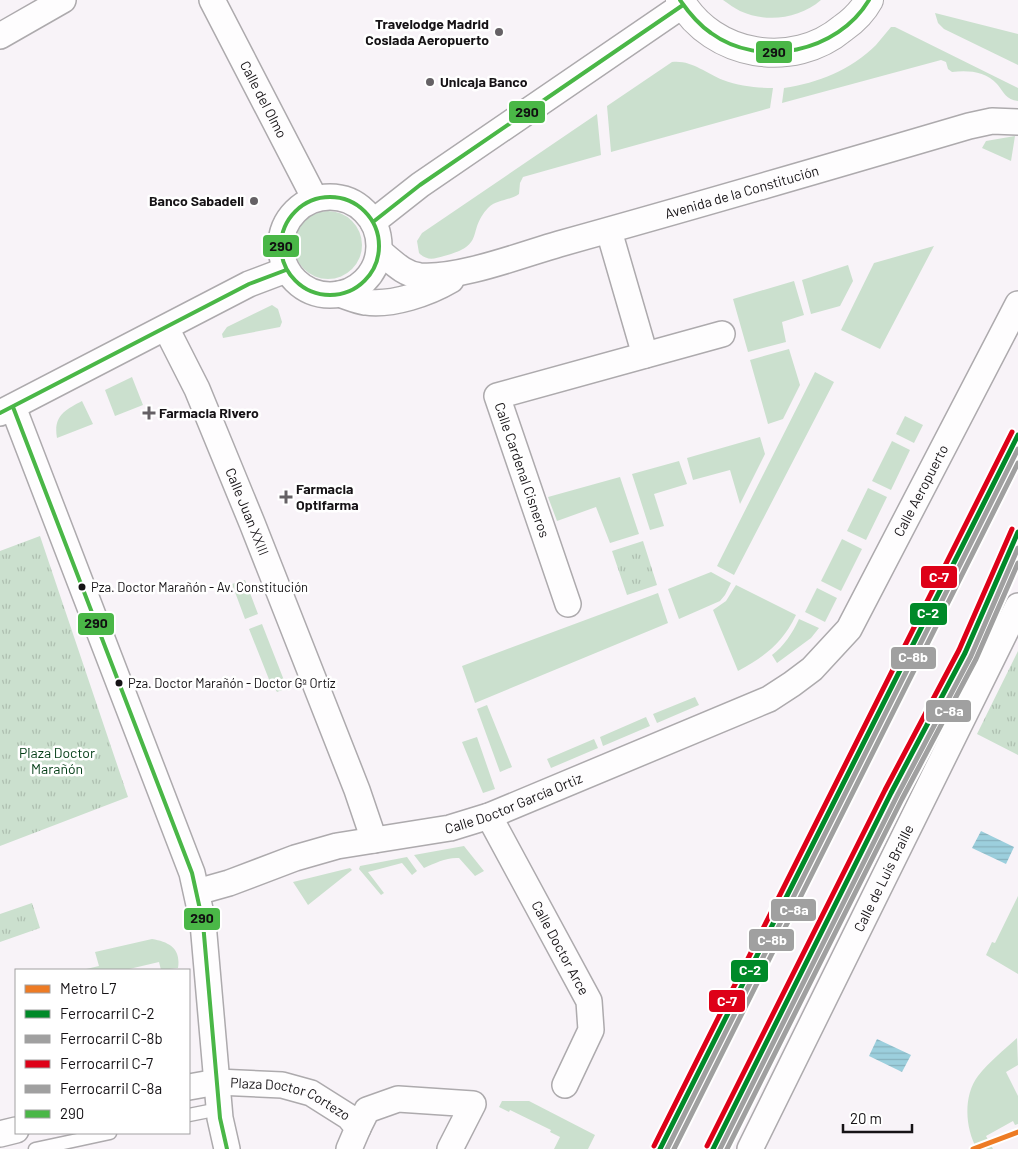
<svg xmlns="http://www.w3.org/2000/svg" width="1018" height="1149" font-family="Barlow,sans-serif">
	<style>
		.green { fill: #cbe0ce }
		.park { fill: url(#park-tufts) }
		.water { fill: url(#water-rules) }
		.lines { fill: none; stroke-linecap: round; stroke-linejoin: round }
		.service-casing { stroke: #adaaad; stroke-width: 15 }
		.minor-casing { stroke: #adaaad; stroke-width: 28 }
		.tertiary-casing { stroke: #adaaad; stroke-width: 30 }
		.service { stroke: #fefdfe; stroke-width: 12 }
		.minor { stroke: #fefdfe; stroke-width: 25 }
		.tertiary { stroke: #fefdfe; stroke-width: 28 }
		.bus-1-casing { stroke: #fff; stroke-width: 8 }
		.bus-1 { stroke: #4ab747; stroke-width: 4 }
		.rail-1-casing { stroke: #fff; stroke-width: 9 }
		.rail-2-casing { stroke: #fff; stroke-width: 9 }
		.rail-3-casing { stroke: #fff; stroke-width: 9 }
		.rail-4-casing { stroke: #fff; stroke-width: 9 }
		.rail-1 { stroke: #008a29; stroke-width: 5 }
		.rail-2 { stroke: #a0a0a0; stroke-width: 5 }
		.rail-3 { stroke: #de0118; stroke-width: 5 }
		.rail-4 { stroke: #a0a0a0; stroke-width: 5 }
		.metro-1-casing { stroke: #fff; stroke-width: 9 }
		.metro-1 { stroke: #ed7b24; stroke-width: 5 }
		.poi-dot { fill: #656165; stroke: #fff; stroke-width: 2 }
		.bus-dot { fill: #161316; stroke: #fff; stroke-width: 2 }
		.labels { text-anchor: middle; stroke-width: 5; stroke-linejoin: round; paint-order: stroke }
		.bus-label { font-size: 13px; fill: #161316; stroke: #fff; text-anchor: start }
		.poi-label { font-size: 14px; font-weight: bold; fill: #161316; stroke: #fff; text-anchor: start }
		.street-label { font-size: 14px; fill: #161316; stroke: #fff }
		.park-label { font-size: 14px; fill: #033d16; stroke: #fff }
		.line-badge { stroke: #fff; stroke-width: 2 }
		.badge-label { font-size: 14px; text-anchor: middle; font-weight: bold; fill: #fff }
		.pale-badge-label { font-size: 14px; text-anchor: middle; font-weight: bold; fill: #111 }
	</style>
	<defs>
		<pattern id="park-tufts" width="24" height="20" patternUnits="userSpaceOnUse" patternTransform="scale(1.25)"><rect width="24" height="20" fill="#cbe0ce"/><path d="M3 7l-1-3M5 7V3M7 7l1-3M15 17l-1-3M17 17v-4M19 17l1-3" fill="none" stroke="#aebfb0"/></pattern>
		<pattern id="water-rules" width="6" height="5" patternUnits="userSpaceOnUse" patternTransform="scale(1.25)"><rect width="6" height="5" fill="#9ccfdd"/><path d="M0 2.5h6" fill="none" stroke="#86b1bd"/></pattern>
	</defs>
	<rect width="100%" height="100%" fill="#f8f3f8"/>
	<path class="green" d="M723,0H821C799,19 766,23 740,11C734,8 729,4 723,0Z
		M935,13L1018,34V65L944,29L938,23Z
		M891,27H895L1018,88V101C1006,100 1004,92 997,84C986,71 967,70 952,72L948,69L946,62L941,60L782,103L784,88C818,83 851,70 876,45C881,39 886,33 891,27Z
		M672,62C692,60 705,73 723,80C739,86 756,88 773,88L770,108L611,152L607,106Z
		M597,114L601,155L523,177L520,183L519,194C509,201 497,199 488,208C466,232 487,245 444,256C434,259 427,261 419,253L417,241L422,233Z
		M1015,136L1011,161L982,148L986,141Z
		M294 245a34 34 0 1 1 68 0a34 34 0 1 1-68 0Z
		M934,246L880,349L841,330L874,263Z
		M848,265L853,281L840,306L811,314L802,280Z
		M794,281L804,315L782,322L786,342L748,352L733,299Z
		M272,305L278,309L282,322L280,327L223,338L222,334L227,327Z
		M789,349L800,385L783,419L768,424L750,360Z
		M815,372L834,382L734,575L717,566Z
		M132,377L143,405L115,416L105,390Z
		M82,401L93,424L57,438C53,416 65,410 82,401Z
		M905,416L923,425L914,443L896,434Z
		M760,437L765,454L740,504L730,470L693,480L687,458Z
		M892,441L910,450L891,490L872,481Z
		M679,461L687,484L654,494L664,526L650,530L632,474Z
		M620,477L639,534L610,543L596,507L557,521L548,497Z
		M868,488L887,497L866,540L847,531Z
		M842,539L862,549L841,591L821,581Z
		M711,572L731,583L725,595L720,601L679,619L668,589Z
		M245,580L258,614L245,619L232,584Z
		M736,585L796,615C782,644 765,656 738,671L713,610L726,601Z
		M817,588L837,598L825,622L805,612Z
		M658,593L668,623L475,703L462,666Z
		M799,619L819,628L811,638L777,663L772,655C784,646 792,634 799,619Z
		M262,624L287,688L277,692L274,687H272L249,629Z
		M695,697L699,705L657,723L653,714Z
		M487,705L512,767L500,772L477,709Z
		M646,717L650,726L603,746L600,737Z
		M477,737L495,789L483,793L462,742Z
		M594,739L598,748L551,768L547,759Z
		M464,846L484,871L475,876L459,858C447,857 435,863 424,868L414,855Z
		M407,857L417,871L412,875L402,863L368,872L384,893L381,895L359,869L360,866Z
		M350,868L352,870L308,905L293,882Z
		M1018,896V974L986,955L992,942L995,943Z
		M152,939C170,942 181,949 178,968L161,970L159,962L125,970H82L99,966L95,952Z
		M1017,1038L1018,1065L1006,1072L1018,1096V1124L1015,1125L1013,1121L986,1136L993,1149H977C965,1128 963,1096 978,1076C989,1062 1004,1050 1017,1038Z
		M502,1101H529L595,1135L588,1149H554L560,1137L550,1132L551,1130L510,1110L509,1112L499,1107Z"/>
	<path class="park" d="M40,536L128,797L0,846V551Z
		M643,541L657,585L627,595L612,551Z
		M1018,651V755L977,734Z
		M32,903L40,928L0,942V914Z"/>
	<path class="water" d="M981,831L1014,847L1006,864L972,848Z
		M877,1039L911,1055L902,1072L869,1056Z"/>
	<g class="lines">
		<defs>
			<path id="service" d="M189,1115L219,1109
				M35,1149L110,1133"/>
			<g id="minor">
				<path id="s1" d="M212,0L315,199"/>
				<path d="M0,36L63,0"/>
				<circle cx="330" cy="246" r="49"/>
				<path d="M373,222L420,185L683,5"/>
				<path d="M609,231L645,355"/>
				<path id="s2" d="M379,251C392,261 403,274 420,276C459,279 521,255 559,244C696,206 833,166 969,126L992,121L1018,122"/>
				<path d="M339,294C348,297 357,301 365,302C392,306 429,293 451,280"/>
				<path id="s3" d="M166,328L197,389L252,523L357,790L374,840"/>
				<path d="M13,407L192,873L203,923L220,1118L227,1149"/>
				<path d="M0,413L249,284L286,270"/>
				<path d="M568,604L497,396L722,334"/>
				<path id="s4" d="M489,816L589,1001L591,1030L565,1085"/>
				<path id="s5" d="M197,892L229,883L295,858L337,846L450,828L489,816L769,699L792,684L812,669L849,629L1018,304"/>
				<path id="s6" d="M189,1087L217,1082L282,1085L311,1093L349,1117L358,1128L349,1149"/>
				<path d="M358,1128L367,1110L398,1099L473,1104L450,1149"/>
				<path d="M0,1134L16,1130"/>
				<path id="s7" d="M750,1149L1018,606"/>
			</g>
			<path id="tertiary" d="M680,0C713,57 793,70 843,28C853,21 863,11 869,0"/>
		</defs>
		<use href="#service" class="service-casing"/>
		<use href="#minor" class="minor-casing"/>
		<use href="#tertiary" class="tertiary-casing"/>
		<use href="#service" class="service"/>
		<use href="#minor" class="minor"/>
		<use href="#tertiary" class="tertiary"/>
		<defs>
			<path id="bus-1" d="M680,0C689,13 698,24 711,33C760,69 838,52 869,0
				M281 246a49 49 0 1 1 98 0a49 49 0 1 1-98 0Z
				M373,222L420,185L683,5
				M13,407L192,873L203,923L220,1118L227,1149
				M0,413L249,284L286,270"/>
		</defs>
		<use href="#bus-1" class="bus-1-casing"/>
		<use href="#bus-1" class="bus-1"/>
		<defs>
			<path id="rail-1" d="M660,1149L1018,435
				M713,1149L891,793L965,653L1018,532"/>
			<path id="rail-2" d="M667,1149L1018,449
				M720,1149L897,796L971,656L1018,548"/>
			<path id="rail-3" d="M654,1146L1012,432
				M707,1146L885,790L959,650L1012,529"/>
			<path id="rail-4" d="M674,1149L1018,463
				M727,1149L902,799L976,659L1018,563"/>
		</defs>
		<use href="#rail-1" class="rail-1-casing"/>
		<use href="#rail-2" class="rail-2-casing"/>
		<use href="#rail-3" class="rail-3-casing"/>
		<use href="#rail-4" class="rail-4-casing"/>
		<use href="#rail-1" class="rail-1"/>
		<use href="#rail-2" class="rail-2"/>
		<use href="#rail-3" class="rail-3"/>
		<use href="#rail-4" class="rail-4"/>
		<defs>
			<path id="metro-1" d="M973,1149L1018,1132"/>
		</defs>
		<use href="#metro-1" class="metro-1-casing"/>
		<use href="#metro-1" class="metro-1"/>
	</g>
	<g class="poi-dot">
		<circle cx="499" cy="32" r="5"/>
		<circle cx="430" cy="82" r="5"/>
		<circle cx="254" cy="201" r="5"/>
		<path d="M146.5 405.5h5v5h5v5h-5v5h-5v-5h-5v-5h5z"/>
		<path d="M283.5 489.5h5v5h5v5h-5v5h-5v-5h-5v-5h5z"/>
	</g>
	<g class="bus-dot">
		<circle cx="82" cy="587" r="4.5"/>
		<circle cx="119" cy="683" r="4.5"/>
	</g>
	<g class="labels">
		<g class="bus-label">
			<text x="91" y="592">Pza. Doctor Marañón - Av. Constitución</text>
			<text x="128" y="688">Pza. Doctor Marañón - Doctor Gª Ortíz</text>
		</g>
		<g class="poi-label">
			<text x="489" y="29" text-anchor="end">Travelodge Madrid<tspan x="489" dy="16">Coslada Aeropuerto</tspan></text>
			<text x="440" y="87">Unicaja Banco</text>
			<text x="244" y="206" text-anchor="end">Banco Sabadell</text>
			<text x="159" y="418">Farmacia Rivero</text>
			<text x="296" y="494">Farmacia<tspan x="296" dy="16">Optifarma</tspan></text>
		</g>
		<g class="street-label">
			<text dy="5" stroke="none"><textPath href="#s1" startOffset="112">Calle del Olmo</textPath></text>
			<text dy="5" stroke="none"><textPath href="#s2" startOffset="382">Avenida de la Constitución</textPath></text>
			<text transform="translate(522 470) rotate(71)" y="5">Calle Cardenal Cisneros</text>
			<text dy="5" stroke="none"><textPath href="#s5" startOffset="869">Calle Aeropuerto</textPath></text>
			<text dy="5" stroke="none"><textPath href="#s3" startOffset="201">Calle Juan XXIII</textPath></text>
			<text dy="5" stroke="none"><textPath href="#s5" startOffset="330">Calle Doctor García Ortiz</textPath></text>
			<text dy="5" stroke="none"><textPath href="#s7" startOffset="302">Calle de Luis Braille</textPath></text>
			<text dy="5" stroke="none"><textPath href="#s4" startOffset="150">Calle Doctor Arce</textPath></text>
			<text dy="5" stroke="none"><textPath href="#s6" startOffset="105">Plaza Doctor Cortezo</textPath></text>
		</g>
		<g class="park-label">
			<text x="57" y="758">Plaza Doctor<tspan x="57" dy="16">Marañón</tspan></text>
		</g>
	</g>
	<g class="line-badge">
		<rect x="755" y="40" width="38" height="24" rx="5" fill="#4ab747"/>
		<rect x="508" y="100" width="38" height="24" rx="5" fill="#4ab747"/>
		<rect x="262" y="234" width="38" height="24" rx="5" fill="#4ab747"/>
		<rect x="920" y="565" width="38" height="24" rx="5" fill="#de0118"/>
		<rect x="909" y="602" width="39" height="24" rx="5" fill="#008a29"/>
		<rect x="77" y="612" width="38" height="24" rx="5" fill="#4ab747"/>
		<rect x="890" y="646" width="47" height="24" rx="5" fill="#a0a0a0"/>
		<rect x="925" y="699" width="47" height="24" rx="5" fill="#a0a0a0"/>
		<rect x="770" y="898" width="47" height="24" rx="5" fill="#a0a0a0"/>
		<rect x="183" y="907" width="38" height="24" rx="5" fill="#4ab747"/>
		<rect x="748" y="928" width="47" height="24" rx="5" fill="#a0a0a0"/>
		<rect x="730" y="959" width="39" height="24" rx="5" fill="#008a29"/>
		<rect x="708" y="989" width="38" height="24" rx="5" fill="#de0118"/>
	</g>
	<g class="badge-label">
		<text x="939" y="582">C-7</text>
		<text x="928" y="618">C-2</text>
		<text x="913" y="662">C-8b</text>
		<text x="949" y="716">C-8a</text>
		<text x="794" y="915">C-8a</text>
		<text x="772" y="945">C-8b</text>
		<text x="750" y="975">C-2</text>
		<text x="727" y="1006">C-7</text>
	</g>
	<g class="pale-badge-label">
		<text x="774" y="57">290</text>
		<text x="527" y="117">290</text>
		<text x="281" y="251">290</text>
		<text x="96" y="628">290</text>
		<text x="202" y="923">290</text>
	</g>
	<rect x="15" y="969" width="175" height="165" fill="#ffffff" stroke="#a2a1a2"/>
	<rect x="25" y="985" width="25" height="8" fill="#ed7b24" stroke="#a2a1a2"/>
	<text x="60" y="994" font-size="15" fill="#161316">Metro L7</text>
	<rect x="25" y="1010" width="25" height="8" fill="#008a29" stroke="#a2a1a2"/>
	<text x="60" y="1019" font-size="15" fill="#161316">Ferrocarril C-2</text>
	<rect x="25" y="1035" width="25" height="8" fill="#a0a0a0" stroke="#a2a1a2"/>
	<text x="60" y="1044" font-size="15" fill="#161316">Ferrocarril C-8b</text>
	<rect x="25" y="1060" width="25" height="8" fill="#de0118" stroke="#a2a1a2"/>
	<text x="60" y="1069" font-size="15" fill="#161316">Ferrocarril C-7</text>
	<rect x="25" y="1085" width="25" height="8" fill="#a0a0a0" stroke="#a2a1a2"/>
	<text x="60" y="1094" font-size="15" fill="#161316">Ferrocarril C-8a</text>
	<rect x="25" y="1110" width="25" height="8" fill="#4ab747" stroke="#a2a1a2"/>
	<text x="60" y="1119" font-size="15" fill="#161316">290</text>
	<path d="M843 1124v8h69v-8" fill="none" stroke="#161316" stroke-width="2.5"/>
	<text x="850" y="1124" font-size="15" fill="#161316" stroke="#ffffff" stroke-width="4" paint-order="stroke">20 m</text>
</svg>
